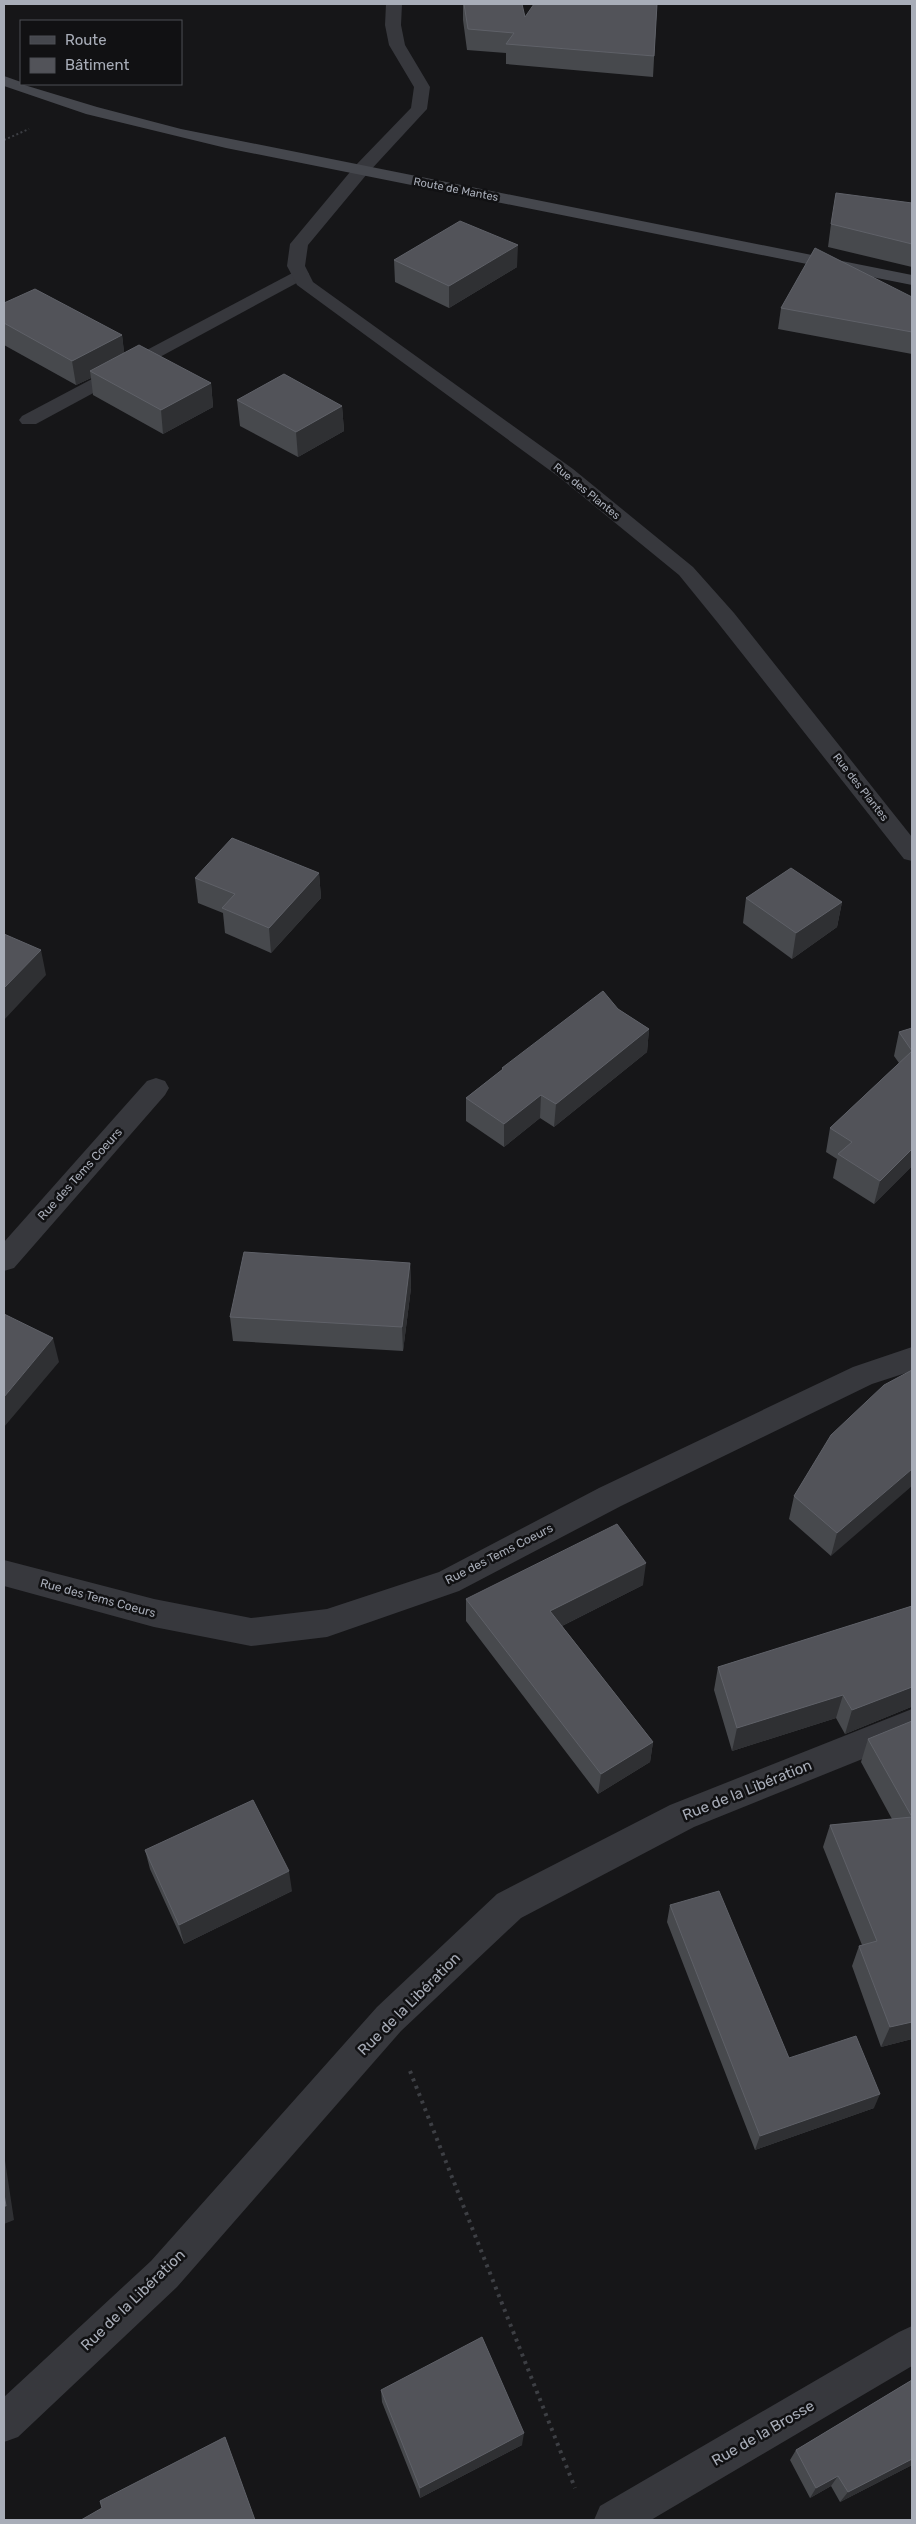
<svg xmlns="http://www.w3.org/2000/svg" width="916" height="2524" font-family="Rubik,sans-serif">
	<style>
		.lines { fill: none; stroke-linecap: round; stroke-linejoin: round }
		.path-far1 { stroke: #3d3f44; stroke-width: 2; stroke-dasharray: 2 2.5; stroke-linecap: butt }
		.path { stroke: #3d3f44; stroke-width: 4; stroke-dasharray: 3 5; stroke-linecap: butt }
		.lane { fill: #37383d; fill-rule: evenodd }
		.street { fill: #37383d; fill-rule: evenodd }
		.secondary { fill: #45474d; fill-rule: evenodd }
		.wall { fill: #47494d }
		.shaded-wall { fill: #2f3033 }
		.building { fill: #525359; stroke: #5f6168 }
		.labels { text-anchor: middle; stroke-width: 5; stroke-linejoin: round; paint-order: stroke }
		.far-street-label { font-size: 11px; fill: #a8adb8; stroke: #111113 }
		.street-label { font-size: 12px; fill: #a8adb8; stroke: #111113 }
		.near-street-label { font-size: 15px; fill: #a8adb8; stroke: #111113 }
	</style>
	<rect width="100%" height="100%" fill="#161618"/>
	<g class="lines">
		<path class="path-far1" d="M4,140L29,129"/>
		<path class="path" d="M410,2071L575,2488"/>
		<path class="lane" d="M300,269L306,270L309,274L306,278L36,424H22L19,420L22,416Z"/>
		<path class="street" d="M386,4H402L401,25L405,45L430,87L427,109L367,174L308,245L305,266L313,282L573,469L693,567L734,613L912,837V861L904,859L718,623L679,575L559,477L297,285L287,266L290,244L355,166L411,108L414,87L389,45L385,25Z
			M156,1078L165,1081L169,1088L165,1095L14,1268L4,1271V1242L147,1081Z
			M912,1347V1371L872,1384L621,1506L459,1591L327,1637L251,1646L154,1627L4,1586V1560L154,1599L251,1618L327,1609L439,1572L599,1488L853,1367Z
			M912,1709V1739L694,1827L521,1918L401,2031L177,2287L18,2437L4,2442V2397L151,2261L377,2007L497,1894L670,1805Z
			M912,2326V2366L651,2520H594L600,2506L899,2332Z"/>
		<path class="secondary" d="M4,76L21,82V84L97,107L181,129L912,275V285L226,148L86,114L4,86Z"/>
	</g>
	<path class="wall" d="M463,4H522L525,17L657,4L653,77L506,64V53L467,50L463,20Z
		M912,203V267L828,247L831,224Z
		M394,260L517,267L449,308L395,282Z
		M912,297V354L778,329L781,308Z
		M4,303L122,335L124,353L211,383L213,407L163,434L93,395L91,378L76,385L4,345Z
		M237,400L342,406L344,431L298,457L240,426Z
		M319,873L321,898L271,953L225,933L223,913L198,903L195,878Z
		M746,898L842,902L837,927L792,959L743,923Z
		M618,1009L649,1029L647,1052L554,1127L540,1118L504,1147L466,1121V1098L502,1070V1068Z
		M912,1028V1166L874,1204L833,1178L837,1159L826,1152L830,1128L899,1063L894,1056L899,1032Z
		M410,1263L411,1288L403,1351L233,1341L230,1317Z
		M912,1370L831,1556L789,1519L794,1496Z
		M643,1585L562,1626L653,1742L650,1762L598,1794L466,1621V1599Z
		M912,1606V1708L911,1707L845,1734L836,1718L732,1751L714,1690L718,1667Z
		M912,1721V2039L881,2047L852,1966L859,1946L862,1945L823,1847L830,1825L892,1819L861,1762L868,1739Z
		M145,1850L292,1891L184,1944L150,1869Z
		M670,1905L789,2058L874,2108L755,2150L667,1922Z
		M912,2380V2465L840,2502L831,2486L810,2498L790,2460L796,2450Z
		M381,2390L522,2445L420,2498L382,2402Z"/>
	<path class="shaded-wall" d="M518,245L517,267L449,308V286Z
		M122,335L125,359L90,371L91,378L76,385L72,361Z
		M211,383L213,407L163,434L161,410Z
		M342,406L344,431L298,457L296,432Z
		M319,873L321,898L271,953L269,928Z
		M842,902L837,927L792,959L796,933Z
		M41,950L46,975L4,1020V988Z
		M649,1029L647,1052L554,1127L556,1104Z
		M541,1095L540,1118L504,1147V1124Z
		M912,1149V1166L874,1204L880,1181Z
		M410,1263L411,1288L403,1351L402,1327Z
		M53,1338L59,1362L4,1427V1397Z
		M912,1469V1486L831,1556L837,1533Z
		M646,1563L643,1585L548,1633L550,1611Z
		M912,1687V1705L911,1707L845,1734L852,1710Z
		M843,1695L836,1718L732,1751L737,1728Z
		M653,1742L650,1762L598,1794L601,1774Z
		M289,1871L292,1891L184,1944L179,1925Z
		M912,2022V2039L881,2047L890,2027Z
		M880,2094L874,2108L755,2150L760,2136Z
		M4,2154L14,2220L4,2224Z
		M524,2433L522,2445L420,2498V2488Z
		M912,2459V2465L840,2502L848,2492Z
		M838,2476L831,2486L810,2498L816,2488Z"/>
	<path class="building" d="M464,4H522L525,17L534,4H657L654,56L506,44L514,33L468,29Z
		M836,193L912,203V244L831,224Z
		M460,221L518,245L449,286L394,260Z
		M815,248L912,297V332L781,308Z
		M35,289L122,335L72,361L4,323V303Z
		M139,345L211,383L161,410L90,371Z
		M284,374L342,406L296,432L237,400Z
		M232,838L319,873L269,928L222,908L235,894L195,878Z
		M791,868L842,902L796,933L746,898Z
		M4,934L41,950L4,988Z
		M603,991L618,1009L649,1029L556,1104L541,1095L504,1124L466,1098L503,1069L502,1068Z
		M912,1028V1149L880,1181L838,1154L852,1142L830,1128L912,1051L899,1032Z
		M244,1252L410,1263L402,1327L230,1317Z
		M4,1314L53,1338L4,1397Z
		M912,1370V1469L837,1533L794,1496L831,1435L884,1385Z
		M617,1524L646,1563L550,1611L653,1742L601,1774L466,1599Z
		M912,1606V1687L852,1710L843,1695L737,1728L718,1667Z
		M912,1721V2022L890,2027L859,1946L877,1941L830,1825L912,1817L868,1739Z
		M253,1800L289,1871L179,1925L145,1850Z
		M719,1891L789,2058L856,2036L880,2094L760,2136L670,1905Z
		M4,2194L6,2206H4Z
		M482,2337L524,2433L420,2488L381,2390Z
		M912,2380V2459L848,2492L838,2476L816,2488L796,2450Z
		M225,2437L255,2520H81L102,2508L100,2501Z"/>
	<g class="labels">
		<g class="far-street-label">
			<text transform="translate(456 189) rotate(11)" y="4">Route de Mantes</text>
			<text transform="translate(587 491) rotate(39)" y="4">Rue des Plantes</text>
			<text transform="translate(861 787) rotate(52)" y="4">Rue des Plantes</text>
		</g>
		<g class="street-label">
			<text transform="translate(80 1174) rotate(-48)" y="4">Rue des Tems Coeurs</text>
			<text transform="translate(499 1554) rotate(-27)" y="4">Rue des Tems Coeurs</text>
			<text transform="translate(98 1598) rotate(15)" y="4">Rue des Tems Coeurs</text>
		</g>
		<g class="near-street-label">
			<text transform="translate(747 1790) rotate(-22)" y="5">Rue de la Libération</text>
			<text transform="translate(409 2004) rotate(-45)" y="5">Rue de la Libération</text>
			<text transform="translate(133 2300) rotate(-44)" y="5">Rue de la Libération</text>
			<text transform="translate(763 2433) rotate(-30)" y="5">Rue de la Brosse</text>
		</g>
	</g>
	<rect width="916" height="2524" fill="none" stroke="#a8adb8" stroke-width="10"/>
	<rect x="20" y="20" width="162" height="65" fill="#111113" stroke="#4d4f55"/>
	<rect x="30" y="36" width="25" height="8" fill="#45474d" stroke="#4d4f55"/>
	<text x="65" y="45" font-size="15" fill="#a8adb8">Route</text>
	<rect x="30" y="58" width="25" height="15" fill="#525359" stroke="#4d4f55"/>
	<text x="65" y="70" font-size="15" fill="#a8adb8">Bâtiment</text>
</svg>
